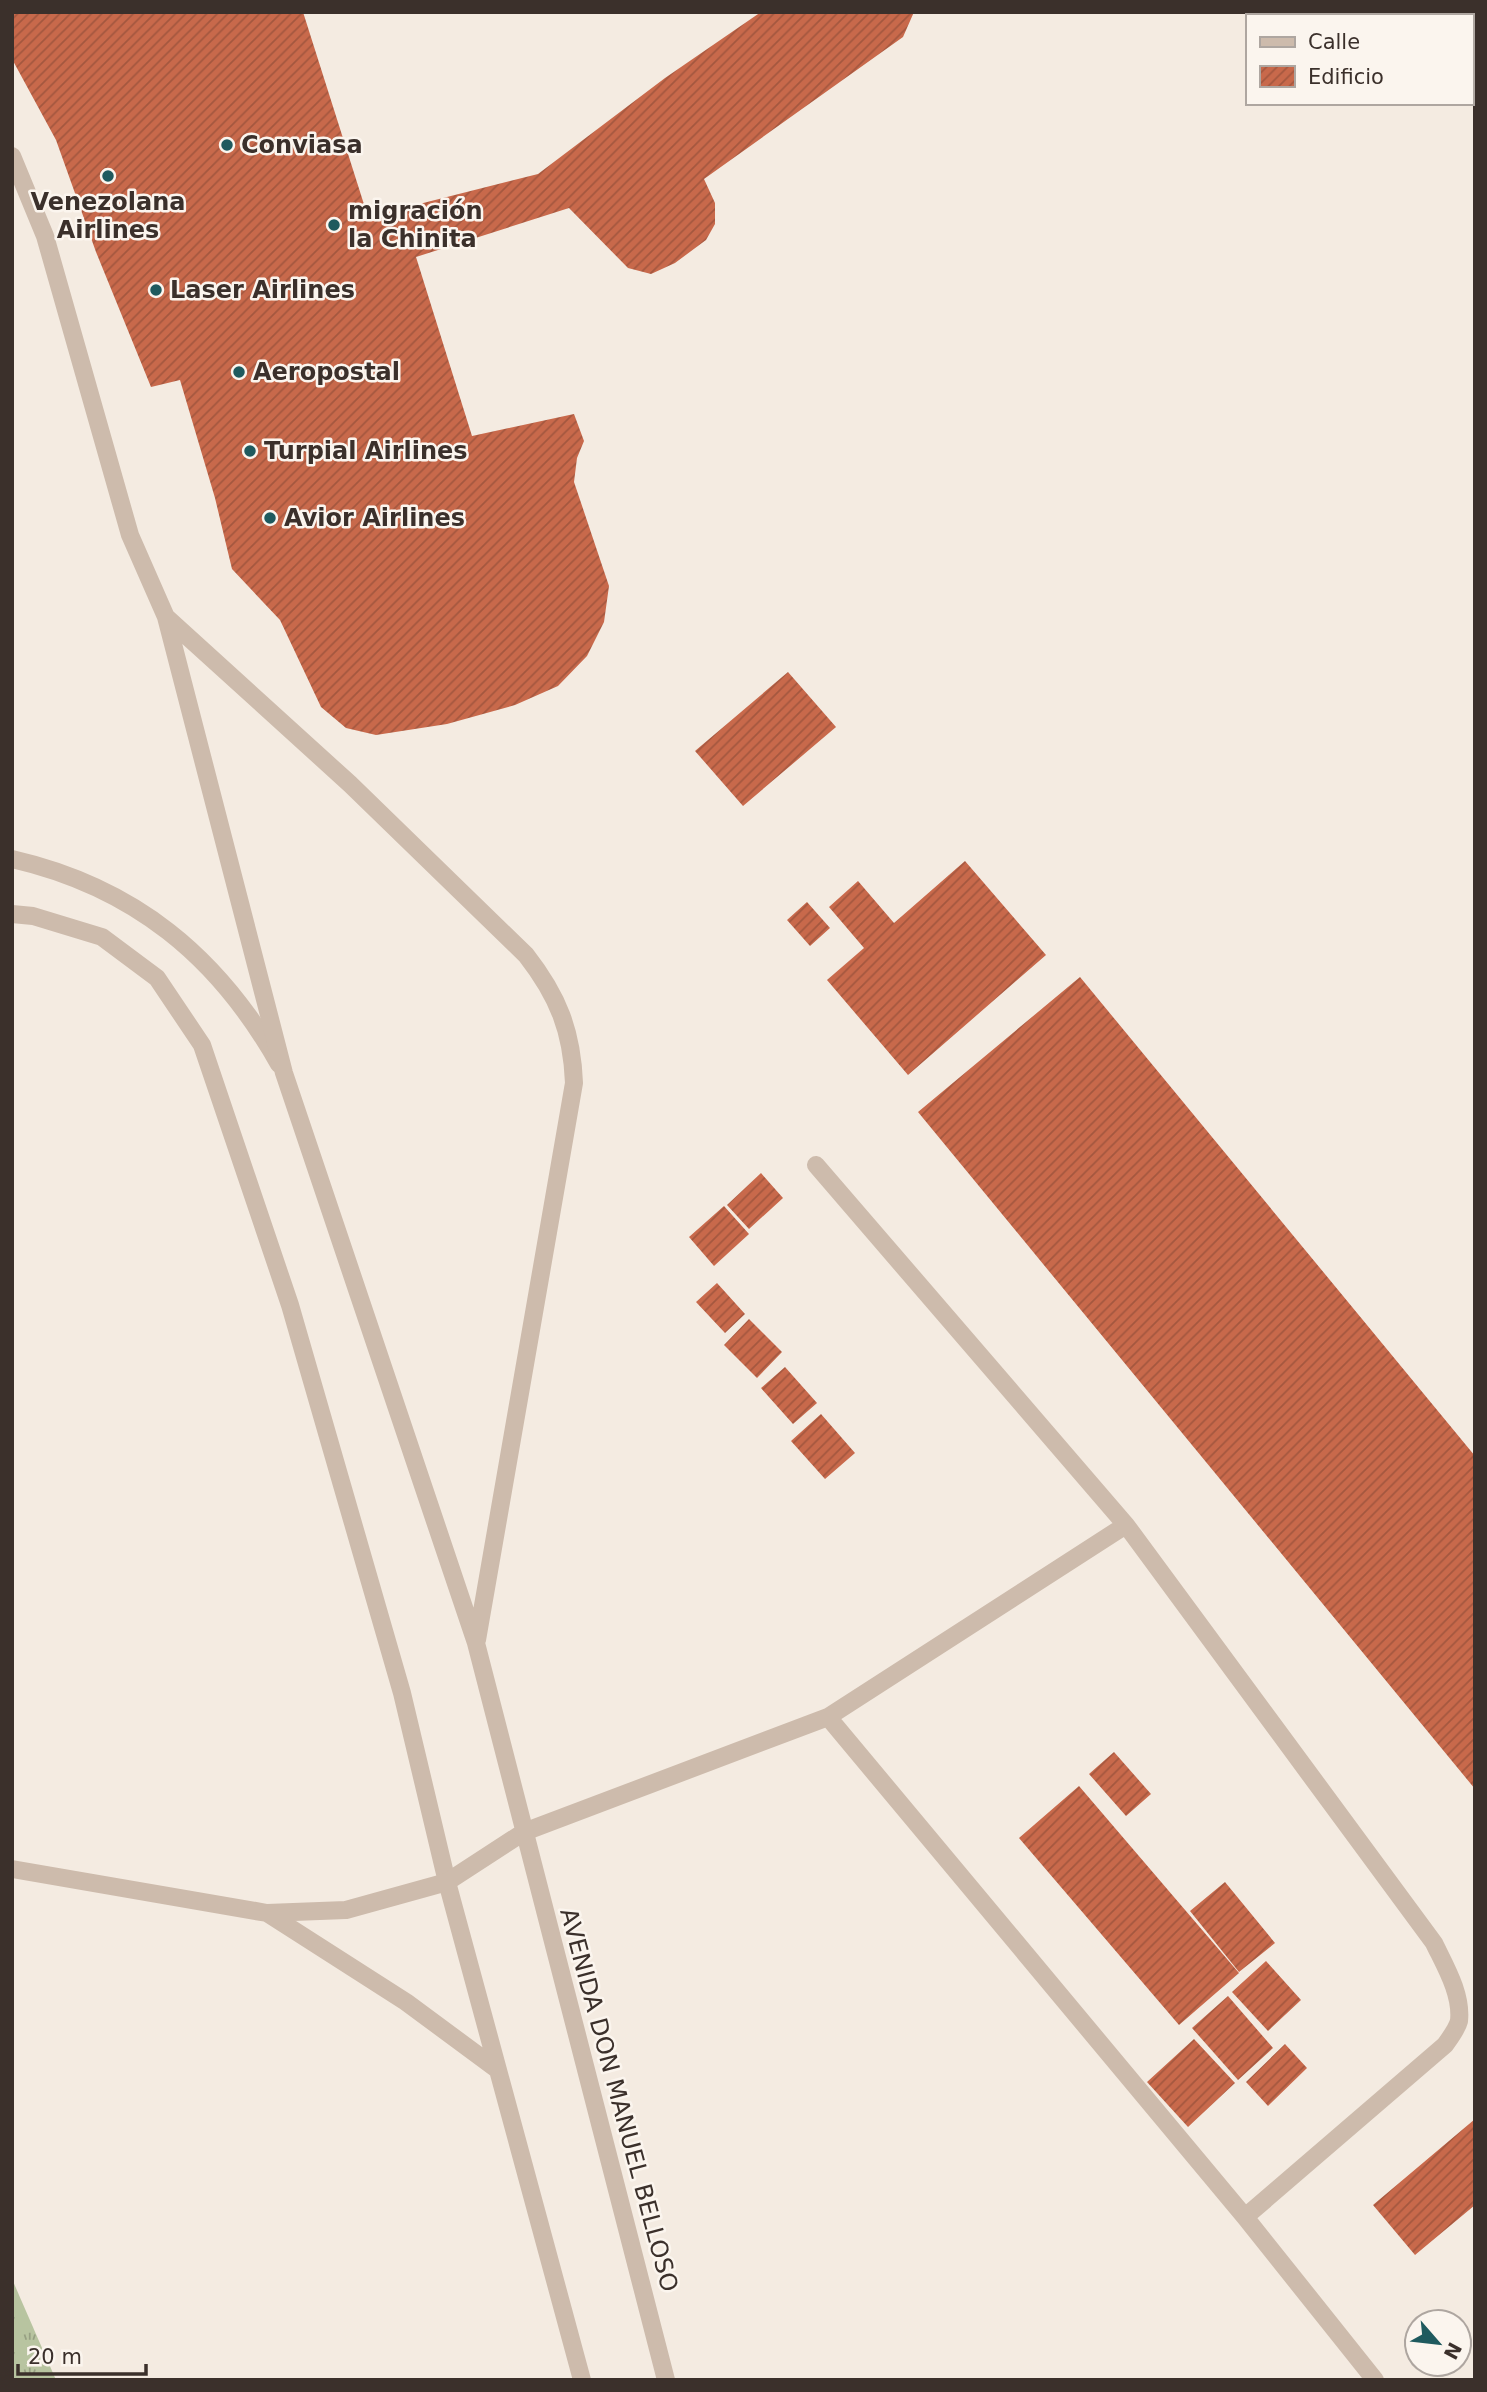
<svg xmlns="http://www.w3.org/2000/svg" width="1487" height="2392" font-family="'DejaVu Sans',sans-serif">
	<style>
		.grass { fill: url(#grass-tufts) }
		.building { fill: url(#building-hatch) }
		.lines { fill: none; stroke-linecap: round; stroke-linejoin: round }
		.lane { stroke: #cdbbac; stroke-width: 18 }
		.street { stroke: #cdbbac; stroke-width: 18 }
		.poi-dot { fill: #1f5a5e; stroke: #fbf5ee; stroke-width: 2.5 }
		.labels { text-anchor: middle; stroke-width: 5; stroke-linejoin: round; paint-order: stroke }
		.poi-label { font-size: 24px; font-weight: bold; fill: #3b302b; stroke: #fbf5ee; text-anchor: start }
		.street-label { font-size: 24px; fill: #3b302b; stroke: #fbf5ee }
	</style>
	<defs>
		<pattern id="grass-tufts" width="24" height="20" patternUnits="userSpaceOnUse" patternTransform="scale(1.75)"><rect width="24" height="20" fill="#b8c4a0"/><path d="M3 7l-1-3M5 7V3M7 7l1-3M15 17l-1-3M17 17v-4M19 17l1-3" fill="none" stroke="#97a083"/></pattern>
		<pattern id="building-hatch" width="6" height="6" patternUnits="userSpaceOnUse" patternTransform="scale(1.75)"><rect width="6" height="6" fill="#c8694b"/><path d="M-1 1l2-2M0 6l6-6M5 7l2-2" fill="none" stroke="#a4573f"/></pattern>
	</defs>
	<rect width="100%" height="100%" fill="#f4ebe1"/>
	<path class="grass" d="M12,2279L56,2380H12Z"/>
	<path class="building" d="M12,12H303L368,217L538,174L665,78L761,12H914L903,37L704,179L715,203V224L706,240L675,263L651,274L628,268L569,208L416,257L472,436L574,414L584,441L577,458L574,482L609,586L604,622L587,656L558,686L515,705L447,724L376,735L346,728L321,707L280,620L232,569L215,498L180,380L151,387L96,252L56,140L12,59Z
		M788,672L836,727L743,806L695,751Z
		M965,861L1046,955L908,1075L827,980L864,948L829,907L858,881L894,923Z
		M807,902L830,928L810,946L787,920Z
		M1080,977L1475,1456V1789L918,1112Z
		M761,1173L783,1198L749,1229L727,1205Z
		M724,1206L749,1234L714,1266L689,1237Z
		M717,1283L745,1314L725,1333L696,1302Z
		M749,1319L782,1352L757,1378L724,1345Z
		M785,1367L817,1403L793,1424L761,1388Z
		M821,1414L855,1453L825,1479L791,1441Z
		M1114,1752L1151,1794L1126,1816L1089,1774Z
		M1079,1786L1239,1973L1179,2025L1019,1838Z
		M1225,1882L1275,1943L1239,1972L1190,1911Z
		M1266,1961L1301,2000L1268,2031L1232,1992Z
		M1228,1996L1273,2048L1238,2080L1192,2028Z
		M1194,2039L1235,2083L1188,2127L1147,2082Z
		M1285,2044L1307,2068L1268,2106L1246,2082Z
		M1475,2119V2205L1415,2255L1373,2205Z"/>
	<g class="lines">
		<path class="lane" d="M12,859C134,887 218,956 279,1064
			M12,914L33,916L102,937L157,978L202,1045L290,1305L402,1693L447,1882
			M816,1165L1126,1525L1434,1943C1445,1966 1462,1994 1459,2021C1457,2029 1450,2038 1445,2045L1245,2217
			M828,1717L1245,2217L1375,2380
			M524,1832L828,1717L1126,1525"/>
		<path class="street" d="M12,156L45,236L130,535L166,617L284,1073L476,1643L666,2380
			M166,617L350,784L526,955C558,996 572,1031 574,1083L477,1640
			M12,1869L267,1913L346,1910L447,1882L524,1832
			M447,1882L582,2380
			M267,1913L406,2002L498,2070"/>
	</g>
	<g class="poi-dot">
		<circle cx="227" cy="145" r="7"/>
		<circle cx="108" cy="176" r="7"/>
		<circle cx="334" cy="225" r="7"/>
		<circle cx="156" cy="290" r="7"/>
		<circle cx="239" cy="372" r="7"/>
		<circle cx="250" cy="451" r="7"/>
		<circle cx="270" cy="518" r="7"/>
	</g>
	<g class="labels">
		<g class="poi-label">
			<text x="241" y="153">Conviasa</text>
			<text x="108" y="210" text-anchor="middle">Venezolana<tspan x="108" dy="28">Airlines</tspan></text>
			<text x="348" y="219">migración<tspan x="348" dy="28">la Chinita</tspan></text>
			<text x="170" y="298">Laser Airlines</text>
			<text x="253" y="380">Aeropostal</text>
			<text x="264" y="459">Turpial Airlines</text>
			<text x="284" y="526">Avior Airlines</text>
		</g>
		<g class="street-label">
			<text transform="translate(619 2100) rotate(75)" y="8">AVENIDA DON MANUEL BELLOSO</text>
		</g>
	</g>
	<rect width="1487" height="2392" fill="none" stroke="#3b302b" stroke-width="28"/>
	<rect x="1246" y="14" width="228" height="91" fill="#fbf5ee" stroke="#aea6a0" stroke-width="2"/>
	<rect x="1260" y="37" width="35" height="10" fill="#cdbbac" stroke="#aea6a0" stroke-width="2"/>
	<text x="1308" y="49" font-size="21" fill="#3b302b">Calle</text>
	<rect x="1260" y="66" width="35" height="21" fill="url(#building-hatch)" stroke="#aea6a0" stroke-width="2"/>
	<text x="1308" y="84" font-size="21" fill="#3b302b">Edificio</text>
	<g transform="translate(1438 2343) rotate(118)"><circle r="33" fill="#fbf5ee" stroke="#aea6a0" stroke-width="2"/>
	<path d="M0-5L12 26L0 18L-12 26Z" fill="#1f5a5e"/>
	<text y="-10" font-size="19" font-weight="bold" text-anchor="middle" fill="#3b302b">N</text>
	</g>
	<path d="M18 2364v10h128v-10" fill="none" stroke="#3b302b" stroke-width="3.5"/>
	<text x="28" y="2364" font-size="21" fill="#3b302b" stroke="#fbf5ee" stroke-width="5" paint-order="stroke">20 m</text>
</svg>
